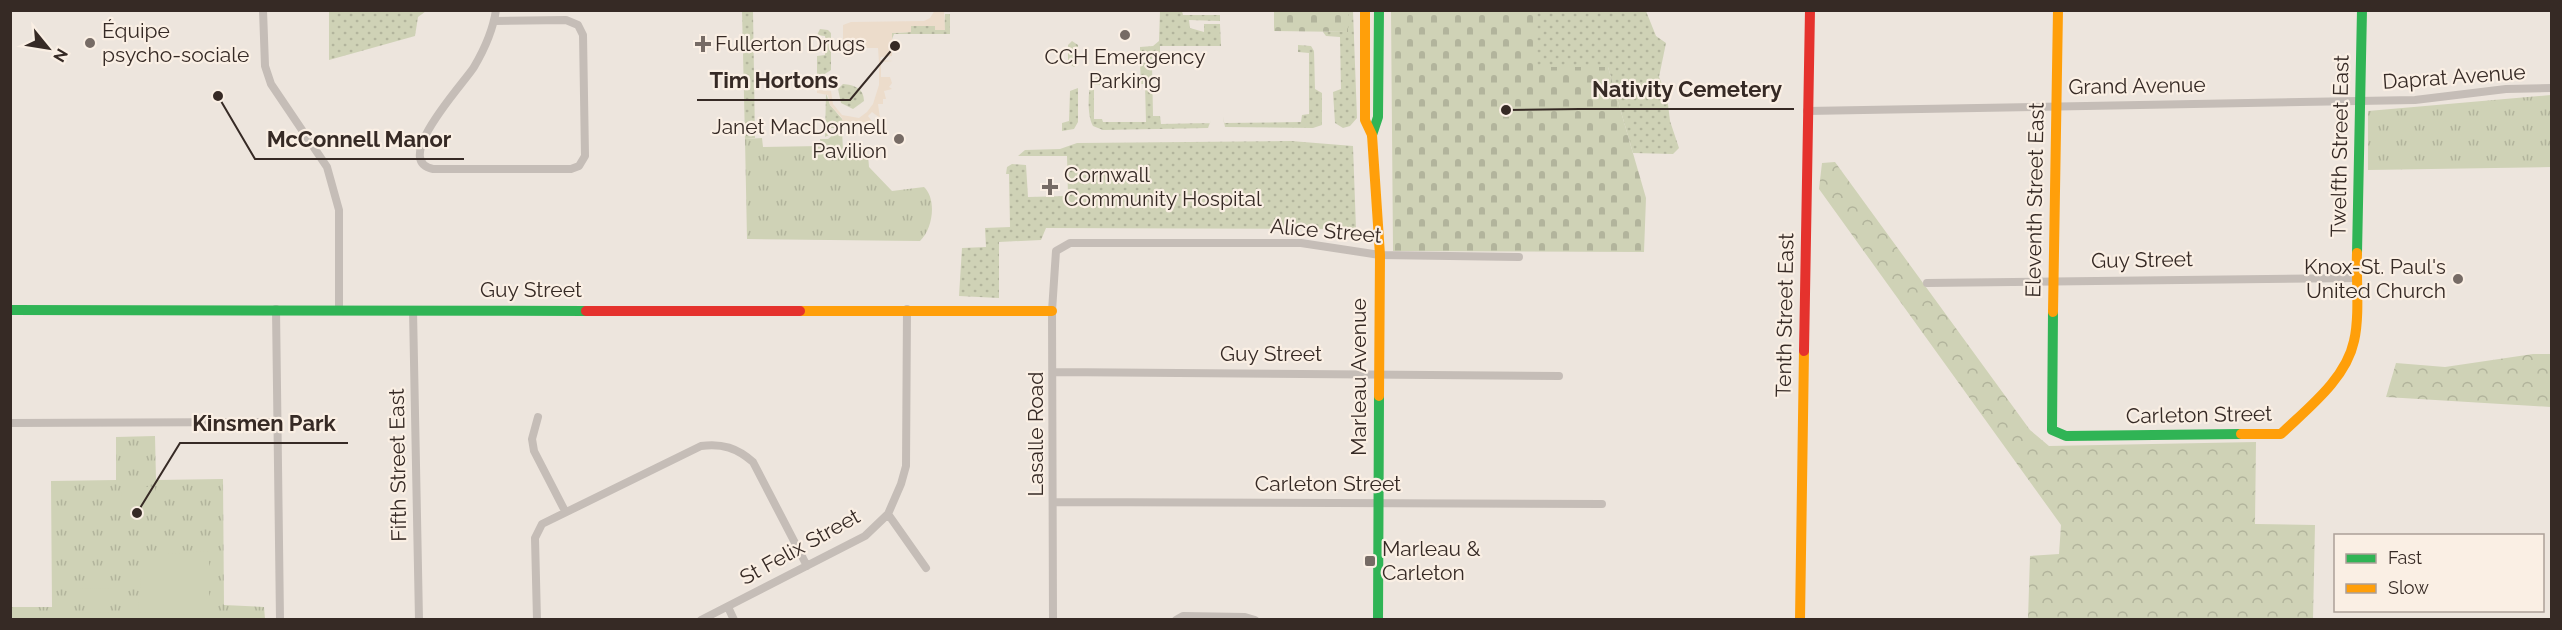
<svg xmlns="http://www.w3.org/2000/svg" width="2562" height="630" font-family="Raleway,sans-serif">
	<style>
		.grass { fill: url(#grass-dots) }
		.forest { fill: url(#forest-crowns) }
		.cemetery { fill: url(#cemetery-stones) }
		.park { fill: url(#park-tufts) }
		.garden { fill: #cfd2b6 }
		.plaza { fill: #ecdccb }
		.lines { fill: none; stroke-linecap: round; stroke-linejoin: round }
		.street { stroke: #c5bdb7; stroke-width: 8 }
		.fast { stroke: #30b455; stroke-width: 10 }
		.slow { stroke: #ff9f0a; stroke-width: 10 }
		.jam { stroke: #e5322d; stroke-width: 10 }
		.poi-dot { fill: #766b65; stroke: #faefe4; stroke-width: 2 }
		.labels { text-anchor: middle; stroke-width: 4.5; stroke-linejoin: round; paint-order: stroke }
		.poi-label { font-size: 21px; fill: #362a25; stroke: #faefe4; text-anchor: start }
		.street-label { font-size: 21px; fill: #362a25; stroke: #faefe4 }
		.leader { fill: none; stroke: #362a25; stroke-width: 2 }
		.callout-dot { fill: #362a25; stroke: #faefe4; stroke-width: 2 }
		.callout-label { font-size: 22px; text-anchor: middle; font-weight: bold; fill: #362a25; stroke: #faefe4; stroke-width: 4.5; stroke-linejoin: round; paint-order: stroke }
	</style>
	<defs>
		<pattern id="grass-dots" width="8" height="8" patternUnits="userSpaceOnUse" patternTransform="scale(1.5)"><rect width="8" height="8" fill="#cfd2b6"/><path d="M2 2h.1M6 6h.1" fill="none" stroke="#b2b49c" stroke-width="1.8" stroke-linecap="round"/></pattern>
		<pattern id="forest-crowns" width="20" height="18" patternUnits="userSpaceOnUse" patternTransform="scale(1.5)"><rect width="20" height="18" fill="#cfd2b6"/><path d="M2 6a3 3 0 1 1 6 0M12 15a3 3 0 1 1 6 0" fill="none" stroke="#b2b49c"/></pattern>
		<pattern id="cemetery-stones" width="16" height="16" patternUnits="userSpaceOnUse" patternTransform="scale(1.5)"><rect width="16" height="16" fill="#cfd2b6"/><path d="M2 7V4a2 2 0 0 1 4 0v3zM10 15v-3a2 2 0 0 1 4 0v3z" fill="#b2b49c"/></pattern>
		<pattern id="park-tufts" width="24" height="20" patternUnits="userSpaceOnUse" patternTransform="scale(1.5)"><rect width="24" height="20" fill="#cfd2b6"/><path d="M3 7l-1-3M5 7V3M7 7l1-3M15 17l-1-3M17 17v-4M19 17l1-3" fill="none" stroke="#b2b49c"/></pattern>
	</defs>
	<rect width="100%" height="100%" fill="#ede5dd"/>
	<path class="grass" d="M329,11V10L426,11L418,17L415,36L329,60Z
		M742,11H753L755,138L745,139Z
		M1160,11H1182L1183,15H1220V21L1189,20L1190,28L1204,32V24H1220L1221,46H1160V55H1152V59L1140,60V47L1153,46L1159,41Z
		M1348,11H1353L1357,118L1350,126L1343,128L1335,123L1333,92L1341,89L1340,37L1326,36L1323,32H1347Z
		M1536,11H1646L1656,36L1666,43L1659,77L1667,96L1670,121L1679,148L1673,154L1633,153L1608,67H1536Z
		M945,14H950V34H894L892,39V33L911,32V26H935L944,30Z
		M820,29L828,30L831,33V70L823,75L817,74V56L825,55V36L817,35Z
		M1072,41L1078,45V64L1074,67L1068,63V45Z
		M1298,45L1311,46L1314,51L1315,89L1322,93V125L1313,128L1225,127L1223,116L1224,123L1301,122L1302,115L1309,114V53L1298,52Z
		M1152,62L1153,116H1160L1161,124L1210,123L1211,120L1208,128L1103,130L1093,126C1087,115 1088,93 1091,81L1097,77H1115L1117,84L1094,85V119H1102L1103,122H1146L1145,84H1141L1140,63Z
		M843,84C854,85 864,88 864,101L853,109L841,103L838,89Z
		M1078,88V122L1074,129L1062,131V123L1069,121L1070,91Z
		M826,93L830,105L843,120L842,128H831V134L825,137Z
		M1291,141L1353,146L1356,229L1046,228L1041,240L999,242V298L959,296L962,248L986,247L985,228L1010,227L1009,174H1006L1007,167L1012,164L1026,165L1028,197L1068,196L1067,156H1018L1025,150L1060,149L1077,143Z"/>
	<path class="forest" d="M1835,162L2030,430L2049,446L2256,442L2255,524L2315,525L2313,619H2028L2030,556L2059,554L2061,525L1819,189L1822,163Z
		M2533,354H2551V407L2386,397L2396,363L2445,367Z"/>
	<path class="cemetery" d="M1274,11H1348V32L1274,31Z
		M1391,11H1536V67H1608L1646,198L1644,252L1393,251Z"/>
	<path class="park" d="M2551,95V167L2368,170V111Z
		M833,130H842L843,151L868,155L869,167L892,191L924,187C937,199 933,229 920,241L747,239L745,139L762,138L763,147L820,146V139H828L833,135Z
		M155,436L156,480L223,479L224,605L264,607L265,619L11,620V607H52L51,481L116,480V437Z"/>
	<path class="garden" d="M121,487H155L156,508H122Z
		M209,551V608L205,616L138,612L141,578L167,554Z
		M112,588V604H79V589Z
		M112,612V619H79V613Z"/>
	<path class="plaza" d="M935,10L944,11L945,30H935V26H911V32L892,33V39L896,40H892V56L881,57L880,60L893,61L881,62V77H890L892,83L889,87L892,89L884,91L886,99H883V104H878L880,118L872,112L868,116L874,124L860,122V127L843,124L842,118L830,105L828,95L817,93V88L818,90L831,91L833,104L842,115L859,118L867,112L873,104L879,85V62L878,48H854L843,44V25L851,22L924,21L930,18Z"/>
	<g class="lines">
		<path class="street" d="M263,10L265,66L271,84L327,167L339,210V310
			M495,21L566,20L578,25L583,35L585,156L579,166L571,169H433C390,161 465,82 474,67C484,50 493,30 496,10
			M1807,111L2415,100L2506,89L2552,88
			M1927,283L2357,278
			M276,309L280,620
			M413,310L419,620
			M1054,372L1559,376
			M538,417L532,439L534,451L565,511
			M10,423L277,422
			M1054,502L1602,504
			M888,514L926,568
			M728,607L734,620
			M537,620L535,538L542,524L701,446C722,443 737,448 753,462L807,566
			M701,620L865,536L888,514L901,484L906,466L907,309
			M1053,620L1052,311L1056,251L1070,243H1301L1380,255L1519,257
			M1176,620L1183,616L1245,617L1255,620"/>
		<path class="fast" d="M1372,135L1378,117L1379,10
			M2357,253L2362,10
			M10,310L586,311
			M2053,312L2052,430L2066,436L2241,434
			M1378,620L1379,396"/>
		<path class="slow" d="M1365,10V120L1372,135L1380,255L1379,396
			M800,311H1052
			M2053,312L2058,10
			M2241,434H2281C2308,408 2346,379 2354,341C2360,316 2356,279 2357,253
			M1800,620L1804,351"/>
		<path class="jam" d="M586,311H800
			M1804,351L1810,10"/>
	</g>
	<g class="poi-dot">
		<circle cx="1125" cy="35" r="6"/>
		<circle cx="90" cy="43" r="6"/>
		<path d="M700 35h6v6h6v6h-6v6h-6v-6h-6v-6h6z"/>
		<circle cx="899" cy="139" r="6"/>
		<path d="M1047 178h6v6h6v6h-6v6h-6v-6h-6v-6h6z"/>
		<circle cx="2458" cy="279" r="6"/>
		<rect x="1364" y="555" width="12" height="12" rx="3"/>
	</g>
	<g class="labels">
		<g class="poi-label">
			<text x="102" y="38">Équipe<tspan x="102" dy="24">psycho-sociale</tspan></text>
			<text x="715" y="51">Fullerton Drugs</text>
			<text x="1125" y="64" text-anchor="middle">CCH Emergency<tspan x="1125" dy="24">Parking</tspan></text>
			<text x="887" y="134" text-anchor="end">Janet MacDonnell<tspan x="887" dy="24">Pavilion</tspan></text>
			<text x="1064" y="182">Cornwall<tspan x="1064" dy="24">Community Hospital</tspan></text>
			<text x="2446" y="274" text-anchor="end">Knox-St. Paul's<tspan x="2446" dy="24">United Church</tspan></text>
			<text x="1382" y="556">Marleau &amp;<tspan x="1382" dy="24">Carleton</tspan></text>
		</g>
		<g class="street-label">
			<text transform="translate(2454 77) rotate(-4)" y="7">Daprat Avenue</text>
			<text transform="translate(2137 86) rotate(-1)" y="7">Grand Avenue</text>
			<text transform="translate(2340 146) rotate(-89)" y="7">Twelfth Street East</text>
			<text transform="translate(2035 200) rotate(-89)" y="7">Eleventh Street East</text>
			<text transform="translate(1326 231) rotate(5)" y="7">Alice Street</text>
			<text transform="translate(2142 260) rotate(-1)" y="7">Guy Street</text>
			<text x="531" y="297">Guy Street</text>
			<text transform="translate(1785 315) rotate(-89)" y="7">Tenth Street East</text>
			<text x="1271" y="361">Guy Street</text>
			<text transform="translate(1359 377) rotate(-90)" y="7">Marleau Avenue</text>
			<text transform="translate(2199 415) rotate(-1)" y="7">Carleton Street</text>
			<text transform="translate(1036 434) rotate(-90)" y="7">Lasalle Road</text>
			<text transform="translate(398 465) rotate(-91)" y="7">Fifth Street East</text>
			<text x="1328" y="491">Carleton Street</text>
			<text transform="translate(800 547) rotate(-29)" y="7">St Felix Street</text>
		</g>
	</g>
	<path class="leader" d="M895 46L850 100H697M1506 110L1580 109H1794M218 96L255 159H464M137 513L180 443H348"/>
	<g class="callout-dot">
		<circle cx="895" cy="46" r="6"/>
		<circle cx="1506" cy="110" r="6"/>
		<circle cx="218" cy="96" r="6"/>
		<circle cx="137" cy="513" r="6"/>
	</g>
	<g class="callout-label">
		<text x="774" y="88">Tim Hortons</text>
		<text x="1687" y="97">Nativity Cemetery</text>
		<text x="359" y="147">McConnell Manor</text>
		<text x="264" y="431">Kinsmen Park</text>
	</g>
	<rect width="2562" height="630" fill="none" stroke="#362a25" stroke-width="24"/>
	<rect x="2334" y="534" width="210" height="78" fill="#faefe4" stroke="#aca098" stroke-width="1.5"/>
	<rect x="2346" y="554" width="30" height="9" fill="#30b455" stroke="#aca098" stroke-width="1.5"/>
	<text x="2388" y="564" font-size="18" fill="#362a25">Fast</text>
	<rect x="2346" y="584" width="30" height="9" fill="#ff9f0a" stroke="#aca098" stroke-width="1.5"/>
	<text x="2388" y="594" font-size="18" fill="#362a25">Slow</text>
	<g transform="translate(48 48) rotate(120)" stroke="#faefe4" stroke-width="4.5" paint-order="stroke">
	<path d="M0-4.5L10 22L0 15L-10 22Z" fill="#362a25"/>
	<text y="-9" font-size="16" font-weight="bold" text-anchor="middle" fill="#362a25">N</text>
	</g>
</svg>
